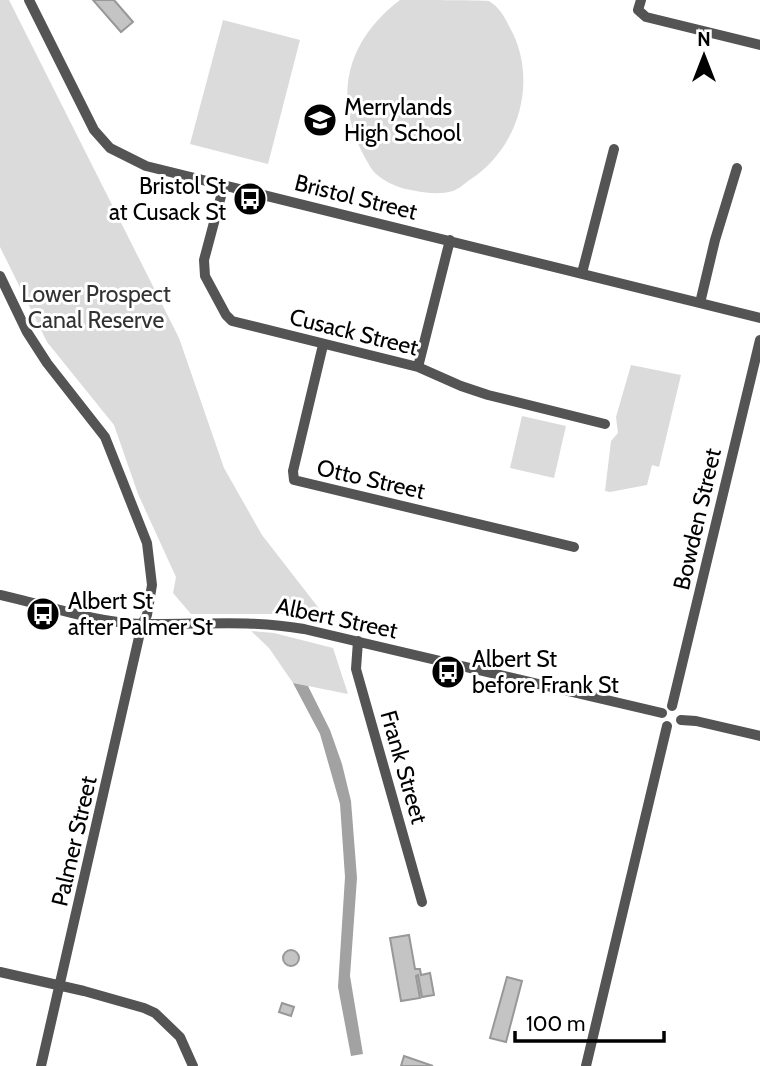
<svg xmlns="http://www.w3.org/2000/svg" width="760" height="1066" font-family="Cabin,sans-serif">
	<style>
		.green { fill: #dbdbdb }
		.water { fill: #a2a2a2 }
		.building { fill: #c4c4c4; stroke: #989898; stroke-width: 2 }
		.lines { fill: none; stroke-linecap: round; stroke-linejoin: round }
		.minor { stroke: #545454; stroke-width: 10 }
		.labels { text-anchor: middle; stroke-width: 6; stroke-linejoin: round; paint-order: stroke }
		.poi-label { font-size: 23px; fill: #000; stroke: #fff; text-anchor: start }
		.street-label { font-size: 23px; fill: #000; stroke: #fff }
		.park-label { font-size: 23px; fill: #323232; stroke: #fff }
	</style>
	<rect width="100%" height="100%" fill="#fff"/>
	<path class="green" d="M0,0H9L179,338L224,468L262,535L321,611L323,619L298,614H191L173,593L176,577L138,494L114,425L47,342L0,247Z
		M400,0C415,0 479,0 489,1C499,7 504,16 509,26C539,78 520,147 471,179C465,183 459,189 453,191C439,195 425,193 411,190C397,188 378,179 371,168C332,106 341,45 400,0Z
		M223,20L300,40L268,164L190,144Z
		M631,365L681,375L659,467L652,465L647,485L610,492L605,491L611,441L618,433L616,417Z
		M522,416L566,426L554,478L510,468Z
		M251,631L274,633L333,648L348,694L293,683L269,648Z"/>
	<path class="water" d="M293,683L308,686L330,730L342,764L351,801L357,878L350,976L363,1054L351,1056L338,987L345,877L340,804L320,734Z"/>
	<path class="building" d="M93,0H114L133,22L121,32Z
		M409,935L415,969H420L421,975L430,973L434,995L422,997L418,975L416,976L420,998L401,1001L390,938Z
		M283 958a8 8 0 1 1 16 0a8 8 0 1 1-16 0Z
		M507,977L522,981L506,1042L490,1038Z
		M282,1003L294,1007L291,1016L279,1012Z
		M404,1056L433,1066H401Z"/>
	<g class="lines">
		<path class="minor" d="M29,0L94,130L110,148L146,166L760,318
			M641,0L638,10L646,17L760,45
			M224,185L204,260L205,276L226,315L232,321L418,367L461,386L488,395L605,424
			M582,273L614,149
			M0,276L27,332L47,363L105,437L147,543L152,585L147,615L142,624L41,1066
			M700,303L715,240L737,168
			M323,345L293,471L294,480L574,547
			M418,367L450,240
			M0,595C45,605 97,623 143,624C199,625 246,619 304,629L662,713
			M358,641L356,669L422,902
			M672,706L760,340
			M681,720L696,721L760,736
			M0,972L84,991L144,1008L155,1013L180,1037L193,1066
			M586,1066L667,726"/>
	</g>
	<defs>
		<symbol id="school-disc" viewBox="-11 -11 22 22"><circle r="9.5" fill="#000" stroke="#fff"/><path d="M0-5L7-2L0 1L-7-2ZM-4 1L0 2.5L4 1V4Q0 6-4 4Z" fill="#fff"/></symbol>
		<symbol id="bus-disc" viewBox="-11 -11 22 22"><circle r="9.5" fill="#000" stroke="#fff"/><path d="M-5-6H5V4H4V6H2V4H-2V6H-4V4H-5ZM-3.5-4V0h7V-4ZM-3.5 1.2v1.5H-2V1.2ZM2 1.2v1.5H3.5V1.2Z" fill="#fff"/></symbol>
	</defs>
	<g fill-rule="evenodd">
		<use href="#school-disc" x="301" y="101" width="38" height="38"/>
		<use href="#bus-disc" x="231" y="180" width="38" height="38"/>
		<use href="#bus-disc" x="24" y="595" width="38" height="38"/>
		<use href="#bus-disc" x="429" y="653" width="38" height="38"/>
	</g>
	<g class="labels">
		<g class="poi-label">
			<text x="344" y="115">Merrylands<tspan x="344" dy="26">High School</tspan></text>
			<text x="226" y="194" text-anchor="end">Bristol St<tspan x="226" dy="26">at Cusack St</tspan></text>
			<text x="68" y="609">Albert St<tspan x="68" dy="26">after Palmer St</tspan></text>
			<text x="472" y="667">Albert St<tspan x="472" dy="26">before Frank St</tspan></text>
		</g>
		<g class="street-label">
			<text transform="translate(356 197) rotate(14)" y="8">Bristol Street</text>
			<text transform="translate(354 332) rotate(14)" y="8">Cusack Street</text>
			<text transform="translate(371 479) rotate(13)" y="8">Otto Street</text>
			<text transform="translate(697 519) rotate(-77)" y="8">Bowden Street</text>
			<text transform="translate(337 618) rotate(12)" y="8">Albert Street</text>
			<text transform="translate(404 767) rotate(74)" y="8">Frank Street</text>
			<text transform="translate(74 841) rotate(-77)" y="8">Palmer Street</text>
		</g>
		<g class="park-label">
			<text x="96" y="302">Lower Prospect<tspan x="96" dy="26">Canal Reserve</tspan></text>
		</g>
	</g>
	<g transform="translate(704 56)" stroke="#ffffff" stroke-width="5" paint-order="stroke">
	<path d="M0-5L12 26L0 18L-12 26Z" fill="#000000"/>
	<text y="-10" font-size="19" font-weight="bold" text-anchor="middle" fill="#000000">N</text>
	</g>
	<path d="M515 1031v10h149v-10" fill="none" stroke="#000000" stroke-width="3.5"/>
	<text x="526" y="1031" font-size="21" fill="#000000" stroke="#ffffff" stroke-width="5" paint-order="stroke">100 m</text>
</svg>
